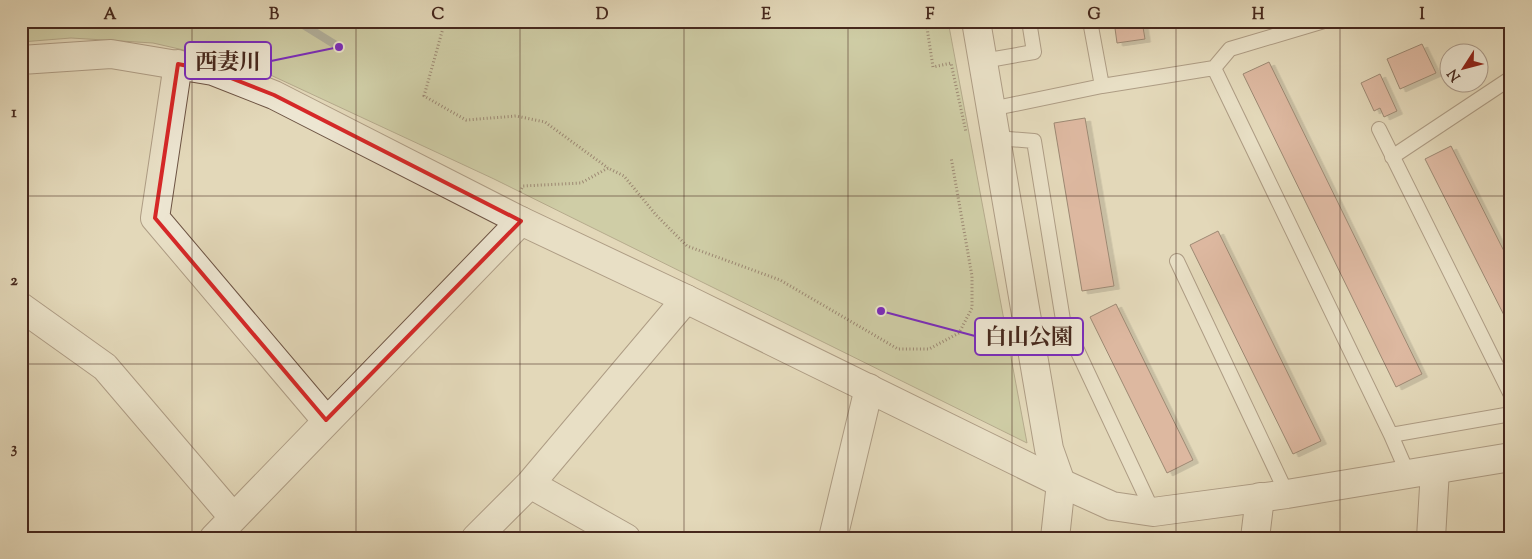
<svg xmlns="http://www.w3.org/2000/svg" width="1532" height="559" font-family="'Sorts Mill Goudy','Noto Serif JP',serif">
	<style>
		.green { fill: #b6be8e; stroke: #7e7356 }
		.lines { fill: none; stroke-linecap: round; stroke-linejoin: round }
		.stream { stroke: #767f78; stroke-width: 8 }
		.building { fill: #d49180; stroke: #46281d; filter: url(#shadow) }
		.service-casing { stroke: #6d5444; stroke-width: 16 }
		.minor-casing { stroke: #6d5444; stroke-width: 30 }
		.tertiary-casing { stroke: #6d5444; stroke-width: 30 }
		.path { stroke: #46281d; stroke-width: 3; stroke-dasharray: 1 2.5; stroke-linecap: butt }
		.service { stroke: #ede6d2; stroke-width: 14 }
		.minor { stroke: #ede6d2; stroke-width: 28 }
		.tertiary { stroke: #ede6d2; stroke-width: 28 }
		.marked { fill: none; stroke: #d62828; stroke-width: 4; stroke-linejoin: round }
		.grid { fill: none; stroke: #46281d; stroke-width: 1; stroke-opacity: 0.55 }
		.leader { fill: none; stroke: #7b2cbf; stroke-width: 2 }
		.callout-dot { fill: #7b2cbf; stroke: #ede6d2; stroke-width: 2 }
		.callout { fill: #ede6d2; stroke: #7b2cbf; stroke-width: 2 }
		.callout-label { font-size: 22px; text-anchor: middle; font-weight: bold; fill: #46281d }
		.neatline { fill: none; stroke: #46281d; stroke-width: 2 }
		.grid-label { font-size: 16px; text-anchor: middle; font-weight: bold; fill: #46281d }
	</style>
	<defs>
		<filter id="shadow"><feDropShadow dx="5.5" dy="3" stdDeviation="0" flood-color="#0004"/></filter>
	</defs>
	<rect width="100%" height="100%" fill="#e3d8b9"/>
	<filter id="stains"><feTurbulence type="fractalNoise" baseFrequency=".004" numOctaves="4"/><feColorMatrix values="0 0 0 0 .2 0 0 0 0 .09 0 0 0 0 .02 0 0 0 .5 -.17"/></filter>
	<radialGradient id="worn" r=".72"><stop offset=".6" stop-color="#630" stop-opacity="0"/><stop offset="1" stop-color="#630" stop-opacity=".3"/></radialGradient>
	<path class="green" d="M21,21H948L1027,443L494,179L249,65L153,43L71,38L21,42Z"/>
	<g class="lines">
		<path class="stream" d="M297,21L339,47"/>
	</g>
	<path class="building" d="M1114,21H1142L1145,39L1117,43Z
		M1422,44L1436,73L1400,89L1387,59Z
		M1269,62L1422,374L1396,387L1243,74Z
		M1380,74L1397,111L1384,117L1380,108L1374,111L1361,83Z
		M1085,118L1114,286L1082,291L1054,123Z
		M1451,146L1511,265V329L1425,159Z
		M1218,231L1321,441L1293,454L1190,245Z
		M1116,304L1193,460L1167,473L1090,317Z"/>
	<g class="lines">
		<defs>
			<path id="service" d="M1090,21L1102,86
				M983,61L1034,52L1029,21
				M1214,68L1391,435L1408,474
				M991,109L1102,86L1214,68L1230,49L1324,21
				M1379,129L1511,395
				M996,138L1034,141L1063,320L1153,512
				M1392,157L1511,78
				M1177,261L1287,494
				M1391,435L1511,414"/>
			<path id="minor" d="M976,21L1049,449L1061,483L1055,538
				M178,64L155,218L326,420
				M21,307L105,367L233,517
				M530,484L626,538
				M214,538L521,221
				M476,538L530,484L686,299
				M833,538L869,388
				M1255,538L1260,497
				M1431,538L1435,470"/>
			<path id="tertiary" d="M21,60L111,54L213,71L274,95L521,221L686,299L1061,483L1112,506L1153,512L1287,494L1511,457"/>
		</defs>
		<use href="#service" class="service-casing"/>
		<use href="#minor" class="minor-casing"/>
		<use href="#tertiary" class="tertiary-casing"/>
		<path class="path" d="M445,21L424,96L466,120L516,116L545,122L608,168
			M926,21L933,67L951,63L966,132
			M520,192L523,186L581,183L608,168L624,176L656,215L687,246L780,280L898,349H929L959,333L972,308V276L951,157"/>
		<use href="#service" class="service"/>
		<use href="#minor" class="minor"/>
		<use href="#tertiary" class="tertiary"/>
	</g>
	<path d="M0 0H1532V559H0ZM178,64L213,71L274,95L521,221L326,420L155,218Z" fill="#e3d8b9" fill-opacity=".55" fill-rule="evenodd"/>
	<path class="marked" d="M178,64L213,71L274,95L521,221L326,420L155,218Z"/>
	<path class="grid" d="M192,21V538M356,21V538M520,21V538M684,21V538M848,21V538M1012,21V538M1176,21V538M1340,21V538M21,196H1511M21,364H1511"/>
	<path class="leader" d="M339 47L271 61M881 311L975 336"/>
	<g class="callout-dot">
		<circle cx="339" cy="47" r="5"/>
		<circle cx="881" cy="311" r="5"/>
	</g>
	<g class="callout">
		<rect x="185" y="42" width="86" height="37" rx="5"/>
		<rect x="975" y="318" width="108" height="37" rx="5"/>
	</g>
	<g class="callout-label">
		<text x="228" y="69">西妻川</text>
		<text x="1029" y="344">白山公園</text>
	</g>
	<rect width="1532" height="559" fill="none" stroke="#e3d8b9" stroke-width="55"/>
	<g transform="translate(1464 68) rotate(234)"><circle r="24" fill="#ede6d2" stroke="#aa9a8a"/>
	<path d="M0-4L9 19L0 12L-9 19Z" fill="#8f2418"/>
	<text y="-8" font-size="14" font-weight="bold" text-anchor="middle" fill="#46281d">N</text>
	</g>
	<rect x="28" y="28" width="1476" height="504" class="neatline"/>
	<g class="grid-label">
		<text x="110" y="19">A</text>
		<text x="274" y="19">B</text>
		<text x="438" y="19">C</text>
		<text x="602" y="19">D</text>
		<text x="766" y="19">E</text>
		<text x="930" y="19">F</text>
		<text x="1094" y="19">G</text>
		<text x="1258" y="19">H</text>
		<text x="1422" y="19">I</text>
		<text x="14" y="117">1</text>
		<text x="14" y="285">2</text>
		<text x="14" y="453">3</text>
	</g>
	<rect width="100%" height="100%" filter="url(#stains)"/>
	<rect width="100%" height="100%" fill="url(#worn)"/>
</svg>
